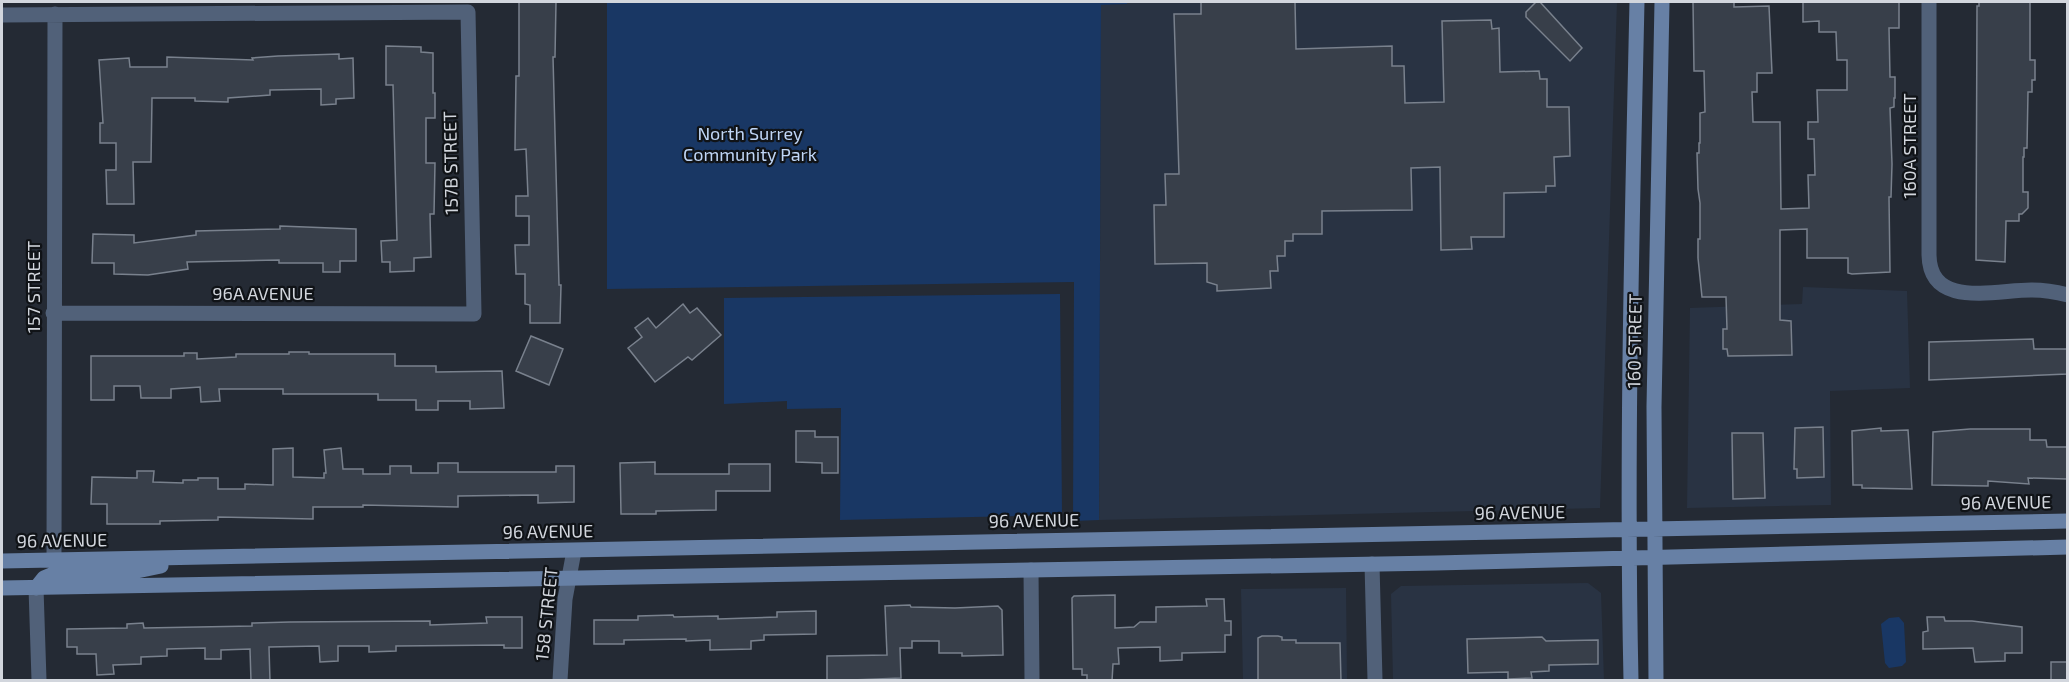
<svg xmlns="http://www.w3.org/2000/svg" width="2069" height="682" font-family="'Exo 2',sans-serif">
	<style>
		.built { fill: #293343 }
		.green { fill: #193764 }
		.building { fill: #383f4a; stroke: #79818d; stroke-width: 1.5 }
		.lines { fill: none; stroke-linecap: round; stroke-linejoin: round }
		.street { stroke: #516179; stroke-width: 15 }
		.secondary { stroke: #6780a5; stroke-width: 15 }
		.labels { text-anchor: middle; stroke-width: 4.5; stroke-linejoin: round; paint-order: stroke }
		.park-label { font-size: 18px; fill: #c0d6f6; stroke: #101317 }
		.street-label { font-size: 18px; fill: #d2d6dd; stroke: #101317 }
	</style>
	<rect width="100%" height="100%" fill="#242a34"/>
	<path class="built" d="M1127,2H1617L1600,508L1099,520L1101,5L1127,4Z
		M1803,287L1907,291L1910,388L1830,391L1831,505L1687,508L1690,308L1802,304Z
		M1588,583L1601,593L1604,680H1393L1391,594L1401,586Z
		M1346,588L1347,680H1243L1241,589Z"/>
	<path class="green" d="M607,2H1127V4L1101,5L1099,520L1073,521L1074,282L607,289Z
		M1060,294L1062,515L840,520L841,408L787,409V401L724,404V298Z
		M1899,617L1904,623L1906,662L1902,666L1889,668L1885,663L1881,624L1889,618Z"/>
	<path class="building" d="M519,2H556L555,57H553L559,285H561L560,323H530V305L525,304V274H516L515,245H529V216H516V196H528L526,149L515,150L516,76H519Z
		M1201,2H1295L1296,49L1392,46V66H1404L1405,103L1444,102L1442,21L1491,20L1492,29L1499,28L1500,72L1539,71L1540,79H1547V107H1569L1570,156L1554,157L1555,186H1546V192L1504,193V237H1471L1472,249L1441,250L1440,167L1411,168L1412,210L1322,211V234H1293V241H1285V256H1277L1278,271H1270L1271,288L1217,291V285L1207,282V263L1155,264L1154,205H1166L1165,174H1179L1174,14H1201Z
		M1536,2H1540L1582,48L1570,61L1526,17V12Z
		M1693,2H1734V7L1769,6L1772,73H1757V92H1752L1753,122H1780L1781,209L1809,208L1808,175H1815L1814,139H1808V122H1818L1817,90H1847V60H1837L1836,32H1819V21L1803,22V2H1899V28H1889L1890,77H1895V98H1894V107L1890,108L1892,164L1891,197H1889L1890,272L1852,274L1848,273V258H1807V229L1780,230V320L1791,321L1792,355L1728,356L1727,349H1723V329H1727L1726,297H1702L1698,258V239H1700V203L1698,189L1697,153H1699V143H1700V113L1705,112L1704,71H1694Z
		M1979,2H2030V60H2035V80H2032V92H2028L2027,148H2024V157H2023V192H2028V208L2022,214H2019V221H2006L2005,262L1976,260L1977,6H1979Z
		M386,46L421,47V52L433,53V93H435V118H426V163H435L434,214H430L431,257L414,258V271L390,272V262H382L381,241L397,240L393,85H386Z
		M339,54V59L353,58L354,98L336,99V104L321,105V89L270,90V95L228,98V102L195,101V98H152L151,162H133L134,204H107L106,170H116V143H100V123H103L99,60L129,58L130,67H167V57L253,60L252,58L278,56Z
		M280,226L356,229V261H340V272H323V263H279V260L187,262L188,269L148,275L114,274V263H92L93,234L134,235V243L196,235V231L280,229Z
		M683,304L690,313L697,308L721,335L692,360L688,357L655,382L628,348L642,337L635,328L648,318L656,328Z
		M531,336L563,349L549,385L516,371Z
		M2033,339L2034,349H2067V374L1929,380V342Z
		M289,352H309V354H395V366H436V372L502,371L504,408L470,409V401H438V410H416V400H378V394H283V389H219L220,401L201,402L200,387L171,389V398H141L140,386H114V400H91V356H184V353H197V359L236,357V354H289Z
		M1823,427L1824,477L1797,478V469H1794L1795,428Z
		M1881,428V431L1908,430L1912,489L1862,488V485H1853L1852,431Z
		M1970,429H2030V440H2046L2047,447H2067V479L2028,478L2029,484L1988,481V486L1932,485L1933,432Z
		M796,431H815V437H838V473H822V463L796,462Z
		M1732,433H1763L1765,498L1733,499Z
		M293,448V477L324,478V473H326L324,450L341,448L343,469H363V474H390V466H411V473H438V463H458V472H556V466H574V502L538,503V495L458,496V507L363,505V507H313V519L218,517V520L160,521V524H107V504H91L92,477L137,478V471H154L153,482L183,483V480H198V478H218V489H245V484L273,485V449Z
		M655,462V474H729V464H770V491H716V510L656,511V514H621L620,463Z
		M1115,595V628L1134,627L1140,622H1156V607L1207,606L1206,599H1224L1225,621H1231V635H1225V652L1182,653V660L1160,661V647L1118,648L1119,664H1113L1112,681H1087V675H1082V669H1073L1072,598L1074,596Z
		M910,605L911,607L955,608L998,606L1002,610L1003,655L962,656V653H939V641H912V648H900L901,678L827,681V656L887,655L885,606Z
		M816,611V634L764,635V640L751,641V649L710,650V640L686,641V639L624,640V644H594V620H638V616L673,615L674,617L718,616V619L777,617V612Z
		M486,617H522V648H504V645L396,646V651L369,652V646H338V661L320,662L319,646L269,647L270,681H251L250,649L221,650V659H205V648L167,649V656L141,657V664L113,665L114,674L97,675L96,654H77V647H67V629L127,628V624L143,623L144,628L252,626V623L290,622L430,621V625L487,623Z
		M1927,617H1944L1945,621H1972L2022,627V653H2005V661L1975,662L1973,648L1923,649V632L1928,631Z
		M1262,636H1278L1282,637V640H1296V643H1340L1341,681H1258V638Z
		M1542,637L1546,641L1598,640V664L1549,665V671L1531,672L1532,678L1508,679V672L1468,673L1467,639Z
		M2051,662H2067V681H2051Z"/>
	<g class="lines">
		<path class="street" d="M1929,2V255C1930,309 1995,290 2031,290C2043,290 2056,292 2068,295
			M2,15L468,12L474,314L53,313
			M54,561L55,14
			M1372,564L1375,680
			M1031,570L1032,680
			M36,588L39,680
			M560,680L565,599L574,551"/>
		<path class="secondary" d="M2,561L2068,521
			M2,588L1436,563L2068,547
			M36,588L44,578L56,573L137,571L161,566
			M1631,680C1626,454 1632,228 1637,2
			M1656,680L1654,407L1662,2"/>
	</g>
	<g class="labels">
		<g class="park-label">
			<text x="750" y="140">North Surrey<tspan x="750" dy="21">Community Park</tspan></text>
		</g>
		<g class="street-label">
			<text transform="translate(1910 146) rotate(-90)" y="6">160A STREET</text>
			<text transform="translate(451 163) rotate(-91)" y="6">157B STREET</text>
			<text transform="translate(34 287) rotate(-90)" y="6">157 STREET</text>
			<text x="263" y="300">96A AVENUE</text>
			<text transform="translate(1635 341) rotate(-89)" y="6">160 STREET</text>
			<text transform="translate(2006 503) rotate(-1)" y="6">96 AVENUE</text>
			<text transform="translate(1520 513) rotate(-1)" y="6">96 AVENUE</text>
			<text transform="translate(1034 521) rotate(-1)" y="6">96 AVENUE</text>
			<text transform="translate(548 532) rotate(-1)" y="6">96 AVENUE</text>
			<text transform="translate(62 541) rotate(-1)" y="6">96 AVENUE</text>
			<text transform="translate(547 614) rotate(-84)" y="6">158 STREET</text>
		</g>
	</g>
	<rect width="2069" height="682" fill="none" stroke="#d2d6dd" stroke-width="6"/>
</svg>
